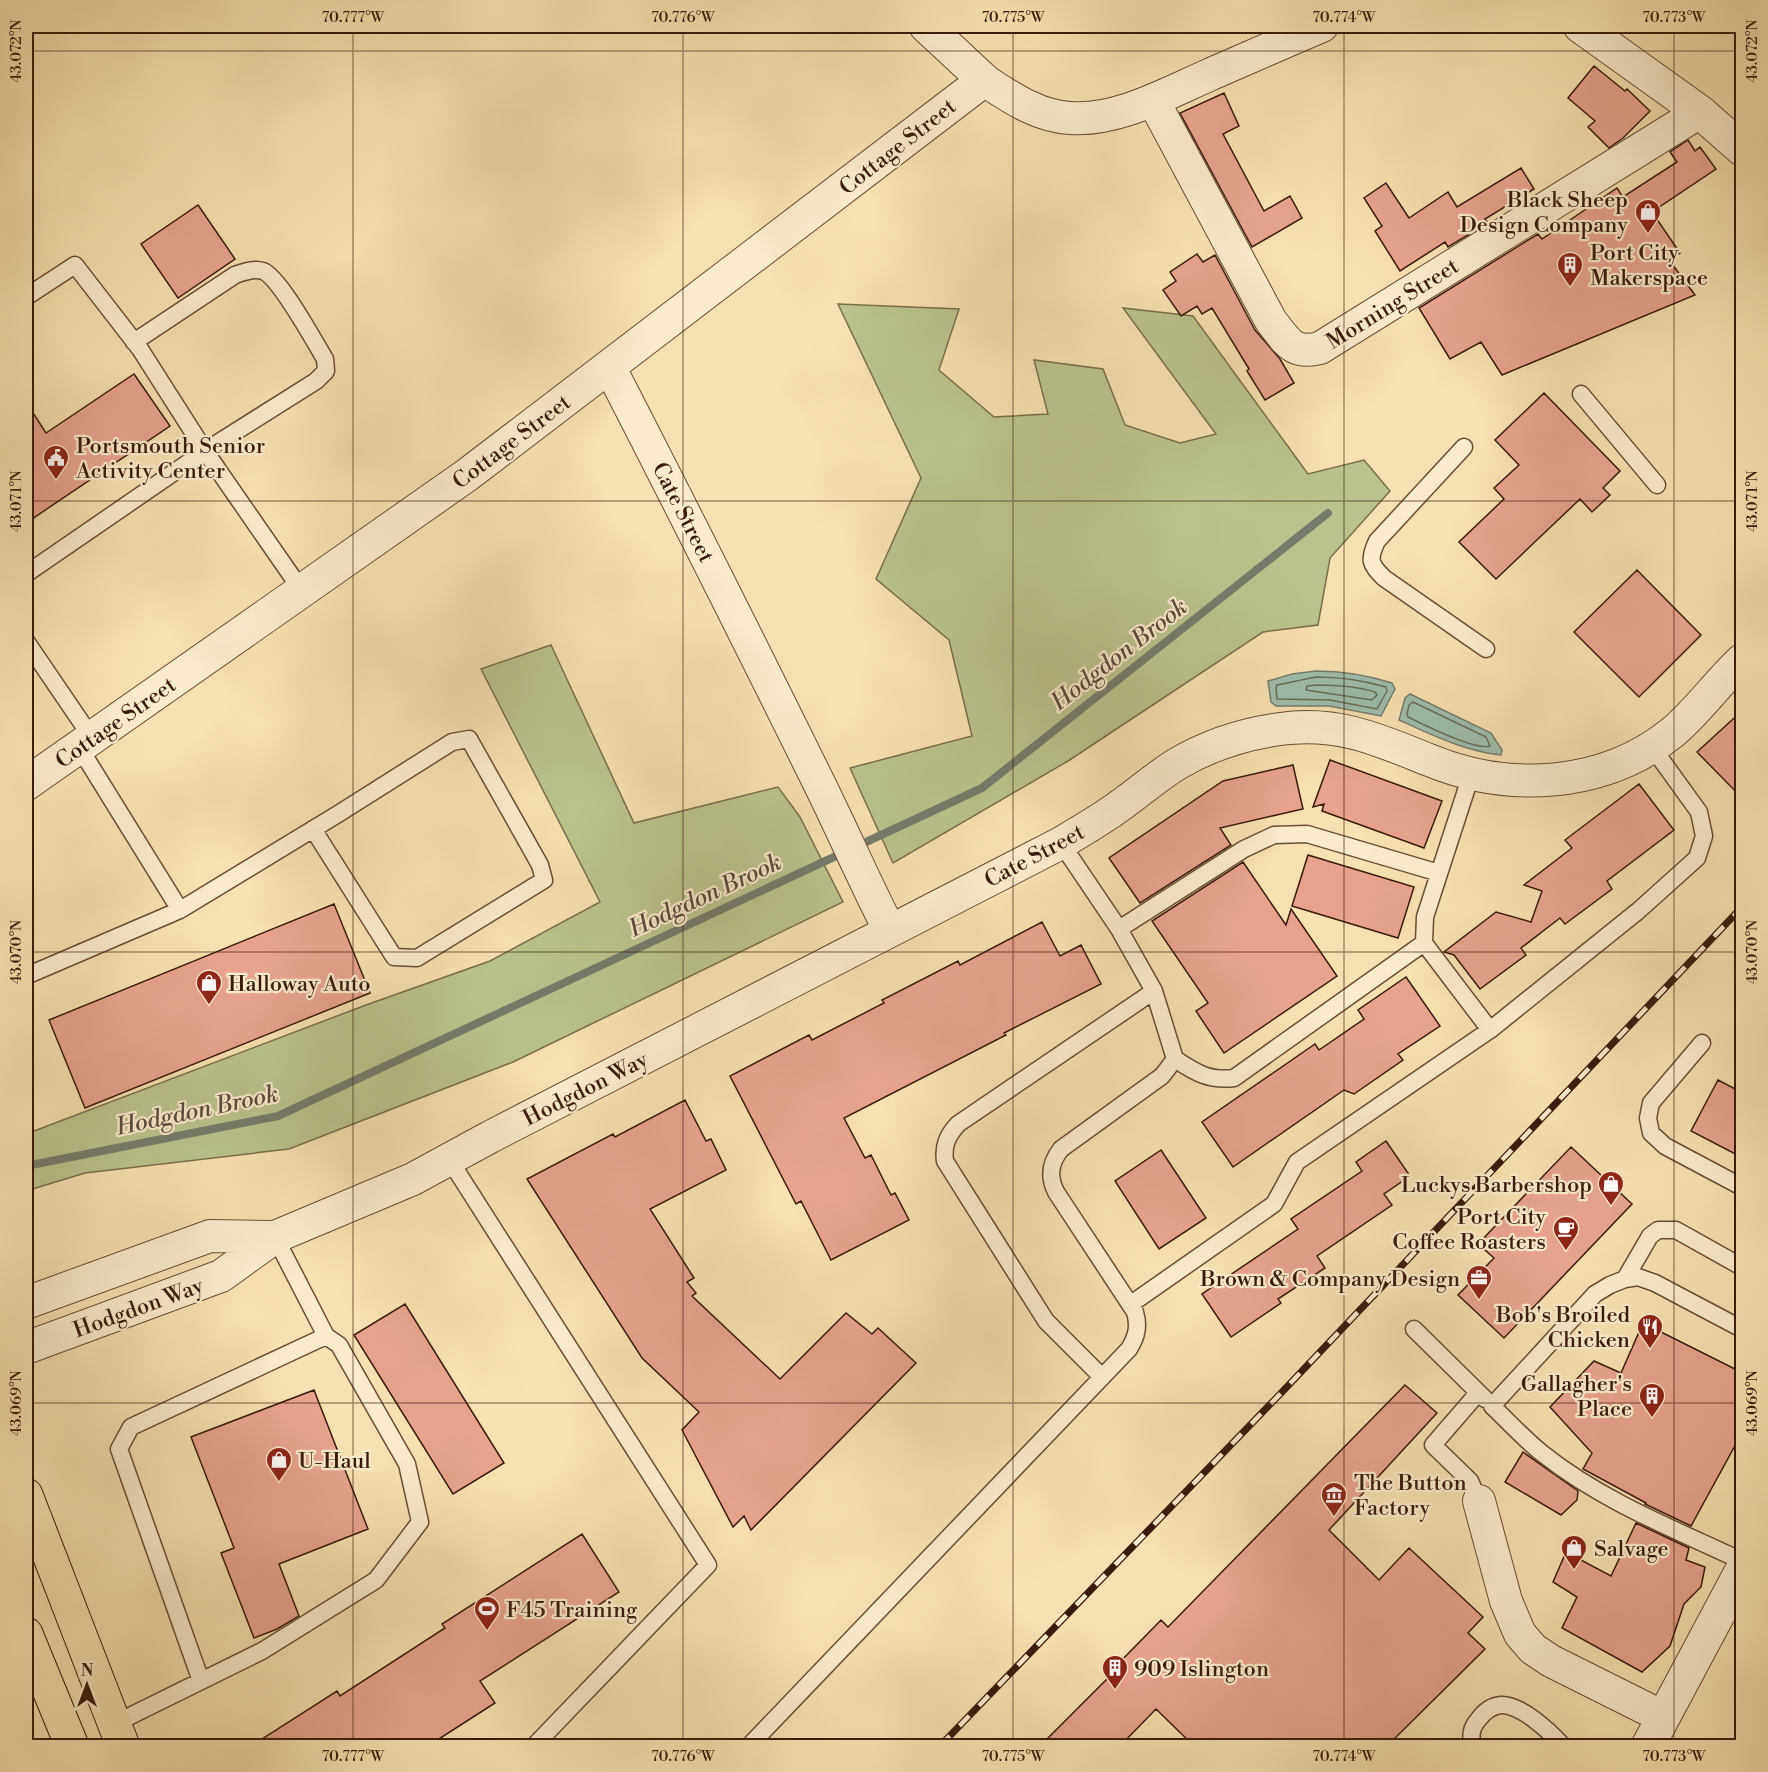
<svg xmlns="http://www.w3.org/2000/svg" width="1768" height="1772" font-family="'Libre Bodoni',serif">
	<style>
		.green { fill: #bac38d; stroke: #7a6e4c; stroke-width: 1.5 }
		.water { fill: #9dbdab; stroke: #757c6b; stroke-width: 1.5 }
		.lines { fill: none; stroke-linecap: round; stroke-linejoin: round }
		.shore { stroke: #6b6c5b; stroke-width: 1.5 }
		.stream { stroke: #757c6b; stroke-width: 8 }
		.building { fill: #e7a38e; stroke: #391a0b; stroke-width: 1.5 }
		.service-casing { stroke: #684c34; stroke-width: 19 }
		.minor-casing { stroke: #684c34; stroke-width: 34 }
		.tertiary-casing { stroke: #684c34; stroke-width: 35 }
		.primary-casing { stroke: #391a0b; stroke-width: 35 }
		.service { stroke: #faebcc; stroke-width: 16 }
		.minor { stroke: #faebcc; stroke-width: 32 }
		.tertiary { stroke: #faebcc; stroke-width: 33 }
		.primary { stroke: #f7e0b1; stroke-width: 33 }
		.rail-casing { stroke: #391a0b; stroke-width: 7 }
		.rail { stroke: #faebcc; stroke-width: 4.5; stroke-dasharray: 14; stroke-linecap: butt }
		.ticks { fill: none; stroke: #391a0b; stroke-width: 1.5; stroke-opacity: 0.45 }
		.labels { text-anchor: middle; stroke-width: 4.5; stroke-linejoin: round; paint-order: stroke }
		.street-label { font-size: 22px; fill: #391a0b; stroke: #faebcc }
		.poi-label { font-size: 22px; fill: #391a0b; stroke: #faebcc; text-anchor: start }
		.water-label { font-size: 24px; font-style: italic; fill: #574b3b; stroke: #faebcc }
		.neatline { fill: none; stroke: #391a0b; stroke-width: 2 }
		.ticks-label { font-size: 15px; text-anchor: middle; fill: #391a0b }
	</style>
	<rect width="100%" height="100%" fill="#f7e0b1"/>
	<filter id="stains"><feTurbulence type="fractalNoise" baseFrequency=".00333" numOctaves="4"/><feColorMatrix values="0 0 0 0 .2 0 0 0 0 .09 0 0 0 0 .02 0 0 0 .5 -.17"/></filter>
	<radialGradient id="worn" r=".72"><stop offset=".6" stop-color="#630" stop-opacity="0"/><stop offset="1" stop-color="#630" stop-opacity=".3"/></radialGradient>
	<path class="green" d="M838,304L959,309L939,370L994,417L1048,414L1034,360L1103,369L1125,425L1180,443L1216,434L1123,308L1193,316L1308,474L1364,460L1390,491L1330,558L1318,625L1263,632L1068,761L893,863L850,768L972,736L949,640L876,579L921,478Z
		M551,645L634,823L778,787L800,817L843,902L513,1062L289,1149L85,1173L26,1191V1134L366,1005L490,961L600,902L481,669Z"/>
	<path class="water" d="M1316,671C1343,671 1367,675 1392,683L1395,689L1381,716L1329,706H1276L1271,702L1268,681L1292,674Z
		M1410,694L1491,733L1502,750L1501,755C1465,751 1432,735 1399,720L1405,698Z"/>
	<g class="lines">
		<path class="shore" d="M1316,677C1340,677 1362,680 1386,687L1387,691L1377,709L1330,700L1277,699L1276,688L1277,685Z
			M1317,685C1337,685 1356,686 1375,692L1377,695L1372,700L1306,690L1307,686Z
			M1413,702L1486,737L1490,746C1476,751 1424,725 1408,717L1407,714L1409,705Z"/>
		<path class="stream" d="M26,1166L278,1116L982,788L1328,513"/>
	</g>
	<path class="building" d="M1594,66L1625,91L1627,89L1650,111L1623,138L1609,148L1588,127L1595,121L1568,98Z
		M1224,93L1239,126L1223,134L1264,211L1290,196L1302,218L1252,247L1180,113Z
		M1688,140L1695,151L1700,147L1716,169L1652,212L1680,253L1669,260L1695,295L1502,375L1481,342L1450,359L1419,308L1538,234L1542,239L1617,188L1623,197L1677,162L1670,152Z
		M1521,168L1534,189L1485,219L1488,223L1448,247L1445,242L1400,271L1375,231L1382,226L1364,198L1386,183L1409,218L1448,192L1457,207Z
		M198,205L235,259L178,298L141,244Z
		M1197,254L1203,262L1215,255L1255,330L1280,359L1294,383L1265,400L1247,371L1249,369L1212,308L1202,314L1197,306L1181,316L1163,290L1176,281L1170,272Z
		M134,374L170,426L26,523V402L46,433Z
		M1544,393L1620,471L1603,488L1610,495L1592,512L1580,499L1496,579L1459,542L1504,499L1494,488L1519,465L1495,440Z
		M1637,570L1701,635L1639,697L1574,632Z
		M1743,710V799L1697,752Z
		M1330,760L1442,801L1424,848L1322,811L1324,804L1313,807Z
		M1293,765L1303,809L1220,828L1231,845L1140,903L1109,858L1223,781Z
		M1639,784L1674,830L1607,881L1612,889L1565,924L1560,918L1521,948L1526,955L1480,989L1454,955L1444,952L1496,912L1531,922L1542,891L1524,885L1572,848L1565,840Z
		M1308,855L1414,887L1398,938L1292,906Z
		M1243,862L1286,925L1291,909L1337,976L1224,1053L1196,1011L1208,1003L1152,921Z
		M334,904L370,993L85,1108L49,1020Z
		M1042,922L1060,956L1081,945L1101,984L1004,1033L1006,1035L844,1118L865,1158L871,1155L891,1195L895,1193L909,1220L831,1260L801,1201L796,1204L730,1076L809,1035L812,1040L884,1003L882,1000L958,961L960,965Z
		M1406,977L1440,1026L1398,1054L1403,1060L1354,1094L1344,1090L1233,1167L1202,1122L1315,1044L1319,1050L1364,1019L1358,1010Z
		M1718,1080L1743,1093V1158L1691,1131Z
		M685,1100L706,1141L711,1139L726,1170L650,1209L694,1278L687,1282L696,1293L692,1296L780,1379L846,1313L872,1334L878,1328L916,1363L751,1530L744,1516L733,1527L682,1430L699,1412L642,1358L527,1179L613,1134L615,1137Z
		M1386,1141L1410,1176L1384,1194L1392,1205L1317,1256L1325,1268L1278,1299L1281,1303L1231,1337L1202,1294L1298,1229L1291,1219L1362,1171L1356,1162Z
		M1571,1147L1632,1204L1504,1338L1458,1295L1494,1258L1478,1244Z
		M1161,1150L1206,1218L1159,1249L1115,1181Z
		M405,1304L504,1463L453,1494L354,1335Z
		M1643,1323L1743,1373V1431L1691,1526L1645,1504L1646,1503L1583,1469L1592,1453L1550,1407L1594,1361L1621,1373Z
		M1405,1385L1437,1413L1329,1530L1379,1580L1409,1548L1483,1617L1468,1633L1485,1649L1387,1746H1194L1156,1709L1120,1746H1040L1117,1669L1115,1667L1161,1620L1168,1627Z
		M314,1390L368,1529L279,1564L299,1616L277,1629L254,1638L221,1553L234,1548L191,1437Z
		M1523,1452L1578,1491L1577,1500L1561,1515L1505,1482Z
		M1636,1523L1689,1548L1686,1560L1705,1567L1701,1587L1684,1604L1670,1646L1642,1672L1562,1628L1577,1597L1553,1582L1566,1552L1611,1576Z
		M582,1534L619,1592L480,1681L495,1703L428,1746H251L337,1691L340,1696L445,1628L442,1624Z"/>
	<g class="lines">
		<defs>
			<path id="service" d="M26,297L75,265L140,349L205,451L302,591
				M1581,394L1657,485
				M1464,447L1377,541C1368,560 1370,564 1384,578L1486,649
				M26,574L205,451L316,381L326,371L325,359C314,341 280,278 263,271C254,268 243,272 235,275L134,342
				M26,641L92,738
				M79,747L180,910
				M1471,775L1425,917L1424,943L1490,1030
				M1119,929L1244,849L1274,835L1307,834L1439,873
				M26,976L180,910L338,814L452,742L469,739L540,865L544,880L417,958L394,957L313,829
				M1702,1043L1651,1103L1648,1118L1651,1133L1665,1146L1742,1187
				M1175,1059C1196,1073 1209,1081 1234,1078L1424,943
				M449,1159L708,1565L534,1746
				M275,1237L326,1336
				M1625,1279L1650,1236L1658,1230H1676L1742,1267
				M1131,1304L1274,1204L1297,1162L1490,1030L1638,911L1697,858L1704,836L1699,812L1652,747
				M1414,1329L1485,1399
				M1742,1329L1655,1283L1638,1277L1625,1279L1610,1285L1595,1294L1492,1406C1509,1422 1525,1440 1543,1454C1602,1501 1674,1529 1742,1561
				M1102,1377L1046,1321L945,1161C943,1146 947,1136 958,1124L1154,991
				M1478,1393L1433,1445L1470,1481L1479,1501
				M114,1724L262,1651L376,1580L420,1522L407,1464L339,1345L326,1336L131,1427L119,1449L201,1681
				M749,1746L1129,1349C1137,1336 1139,1326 1135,1312L1056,1192C1048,1176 1050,1163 1061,1149L1162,1076L1175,1059L1154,991L1119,929L1061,843
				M1473,1746C1470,1737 1471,1728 1478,1720C1483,1713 1491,1706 1501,1705C1521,1704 1550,1732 1563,1746"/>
			<path id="minor" d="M984,80C1010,97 1037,116 1070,118C1116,122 1168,93 1209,75C1246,59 1284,42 1322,26
				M1153,100L1271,321C1287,341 1292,355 1320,348L1700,112
				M610,368C680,504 749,641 817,779C842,829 864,881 890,931
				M26,1303L210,1236L275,1237
				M26,1348L221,1276L275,1237L413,1179L490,1137L1061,843C1078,833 1095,823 1111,812C1134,797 1154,778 1177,764C1209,745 1244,734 1280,729C1337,721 1377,739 1429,760C1509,793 1604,788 1673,732C1699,710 1718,682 1742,660
				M1479,1501L1506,1601L1520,1634L1533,1649L1551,1661L1663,1717"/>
			<path id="tertiary" d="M1580,26L1700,112L1742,149
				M26,784L467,475L984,80L926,26
				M1648,1746L1742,1570"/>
			<path id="primary" d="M26,1495L123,1746
				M26,1634L72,1746"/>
		</defs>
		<use href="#service" class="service-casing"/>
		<use href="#minor" class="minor-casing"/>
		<use href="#tertiary" class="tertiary-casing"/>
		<use href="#primary" class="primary-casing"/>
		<use href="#service" class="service"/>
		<use href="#minor" class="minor"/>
		<use href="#tertiary" class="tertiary"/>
		<use href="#primary" class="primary"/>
		<defs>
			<path id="rail" d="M940,1746L1283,1391L1742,907"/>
		</defs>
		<use href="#rail" class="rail-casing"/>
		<use href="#rail" class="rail"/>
	</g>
	<path class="ticks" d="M353,26V1746M683,26V1746M1013,26V1746M1344,26V1746M1674,26V1746M26,51H1742M26,501H1742M26,952H1742M26,1403H1742"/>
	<defs>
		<symbol id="shop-pin" viewBox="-11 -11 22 30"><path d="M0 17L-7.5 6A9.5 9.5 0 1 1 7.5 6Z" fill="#8f2418" stroke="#faebcc"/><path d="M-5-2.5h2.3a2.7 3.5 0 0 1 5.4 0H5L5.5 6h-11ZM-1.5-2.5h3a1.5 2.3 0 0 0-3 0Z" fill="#fff"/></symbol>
		<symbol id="building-pin" viewBox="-11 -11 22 30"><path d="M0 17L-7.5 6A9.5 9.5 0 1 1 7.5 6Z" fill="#8f2418" stroke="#faebcc"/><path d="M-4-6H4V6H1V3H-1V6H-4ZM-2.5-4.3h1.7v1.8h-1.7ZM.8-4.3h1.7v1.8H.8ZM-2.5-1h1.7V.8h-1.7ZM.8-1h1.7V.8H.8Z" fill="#fff"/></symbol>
		<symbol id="civic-pin" viewBox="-11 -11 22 30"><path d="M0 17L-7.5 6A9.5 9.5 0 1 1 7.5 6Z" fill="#8f2418" stroke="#faebcc"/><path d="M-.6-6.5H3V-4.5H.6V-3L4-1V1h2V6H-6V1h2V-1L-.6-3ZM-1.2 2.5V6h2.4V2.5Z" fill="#fff"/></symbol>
		<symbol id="cafe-pin" viewBox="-11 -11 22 30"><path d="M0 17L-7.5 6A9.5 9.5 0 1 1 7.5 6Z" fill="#8f2418" stroke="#faebcc"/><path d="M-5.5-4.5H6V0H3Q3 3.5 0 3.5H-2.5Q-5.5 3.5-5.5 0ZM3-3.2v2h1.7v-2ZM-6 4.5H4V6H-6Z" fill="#fff"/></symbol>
		<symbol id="office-pin" viewBox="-11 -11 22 30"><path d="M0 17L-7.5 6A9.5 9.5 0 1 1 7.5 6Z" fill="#8f2418" stroke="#faebcc"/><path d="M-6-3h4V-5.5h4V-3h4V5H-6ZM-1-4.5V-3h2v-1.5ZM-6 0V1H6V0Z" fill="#fff"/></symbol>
		<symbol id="restaurant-pin" viewBox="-11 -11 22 30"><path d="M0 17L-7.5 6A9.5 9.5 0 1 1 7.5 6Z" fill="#8f2418" stroke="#faebcc"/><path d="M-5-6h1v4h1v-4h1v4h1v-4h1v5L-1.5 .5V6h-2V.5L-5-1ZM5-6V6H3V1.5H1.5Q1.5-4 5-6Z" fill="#fff"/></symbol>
		<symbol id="museum-pin" viewBox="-11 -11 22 30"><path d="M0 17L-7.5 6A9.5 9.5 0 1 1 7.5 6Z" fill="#8f2418" stroke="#faebcc"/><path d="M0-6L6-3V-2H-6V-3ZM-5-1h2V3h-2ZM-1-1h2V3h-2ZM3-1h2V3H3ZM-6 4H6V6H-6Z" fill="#fff"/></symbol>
		<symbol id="stadium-pin" viewBox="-11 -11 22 30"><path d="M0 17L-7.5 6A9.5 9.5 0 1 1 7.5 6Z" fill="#8f2418" stroke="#faebcc"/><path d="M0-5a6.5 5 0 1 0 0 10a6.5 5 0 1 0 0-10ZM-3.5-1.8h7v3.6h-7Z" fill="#fff"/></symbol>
	</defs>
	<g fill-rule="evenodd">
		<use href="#shop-pin" x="1633" y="197" width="30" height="40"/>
		<use href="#building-pin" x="1555" y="250" width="30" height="40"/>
		<use href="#civic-pin" x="41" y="443" width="30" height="40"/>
		<use href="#shop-pin" x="194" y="968" width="30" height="40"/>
		<use href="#shop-pin" x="1596" y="1169" width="30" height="40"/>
		<use href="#cafe-pin" x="1551" y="1214" width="30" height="40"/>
		<use href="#office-pin" x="1464" y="1263" width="30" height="40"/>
		<use href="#restaurant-pin" x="1635" y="1312" width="30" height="40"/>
		<use href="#building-pin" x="1637" y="1381" width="30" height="40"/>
		<use href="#shop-pin" x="264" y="1445" width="30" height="40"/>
		<use href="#museum-pin" x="1319" y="1480" width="30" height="40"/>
		<use href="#shop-pin" x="1559" y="1533" width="30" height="40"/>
		<use href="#stadium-pin" x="472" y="1594" width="30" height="40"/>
		<use href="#building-pin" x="1100" y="1653" width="30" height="40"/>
	</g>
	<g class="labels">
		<g class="street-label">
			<text transform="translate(897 146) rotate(-38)" y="8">Cottage Street</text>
			<text transform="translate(1392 303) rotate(-32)" y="8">Morning Street</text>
			<text transform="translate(511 441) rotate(-37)" y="8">Cottage Street</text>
			<text transform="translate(684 512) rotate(63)" y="8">Cate Street</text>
			<text transform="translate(115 722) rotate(-35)" y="8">Cottage Street</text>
			<text transform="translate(1034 855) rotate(-28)" y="8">Cate Street</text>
			<text transform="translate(585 1088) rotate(-27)" y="8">Hodgdon Way</text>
			<text transform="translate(138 1307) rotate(-20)" y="8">Hodgdon Way</text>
		</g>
		<g class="poi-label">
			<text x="1628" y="207" text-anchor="end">Black Sheep<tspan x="1628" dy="25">Design Company</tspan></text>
			<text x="1590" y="260">Port City<tspan x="1590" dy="25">Makerspace</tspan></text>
			<text x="76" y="453">Portsmouth Senior<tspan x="76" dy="25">Activity Center</tspan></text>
			<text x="228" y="991">Halloway Auto</text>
			<text x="1592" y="1192" text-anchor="end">Luckys Barbershop</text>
			<text x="1546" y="1224" text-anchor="end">Port City<tspan x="1546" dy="25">Coffee Roasters</tspan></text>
			<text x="1460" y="1286" text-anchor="end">Brown &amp; Company Design</text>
			<text x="1630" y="1322" text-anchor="end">Bob's Broiled<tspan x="1630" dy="25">Chicken</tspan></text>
			<text x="1632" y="1391" text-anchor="end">Gallagher's<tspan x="1632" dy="25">Place</tspan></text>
			<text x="298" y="1468">U-Haul</text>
			<text x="1354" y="1490">The Button<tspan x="1354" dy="25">Factory</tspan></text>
			<text x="1594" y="1556">Salvage</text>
			<text x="506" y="1617">F45 Training</text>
			<text x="1134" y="1676">909 Islington</text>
		</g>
		<g class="water-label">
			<text transform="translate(1119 654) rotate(-38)" y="8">Hodgdon Brook</text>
			<text transform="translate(705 895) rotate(-25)" y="8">Hodgdon Brook</text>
			<text transform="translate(197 1110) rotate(-12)" y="8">Hodgdon Brook</text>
		</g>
	</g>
	<rect width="1768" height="1772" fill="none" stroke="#f7e0b1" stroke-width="66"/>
	<g transform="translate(87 1685)" stroke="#faebcc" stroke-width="4.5" paint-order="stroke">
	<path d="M0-4.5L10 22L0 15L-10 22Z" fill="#391a0b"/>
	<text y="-9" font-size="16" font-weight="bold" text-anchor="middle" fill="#391a0b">N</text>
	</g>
	<rect x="33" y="33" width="1702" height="1706" class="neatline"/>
	<g class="ticks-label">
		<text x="353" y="22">70.777°W</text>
		<text x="683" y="22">70.776°W</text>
		<text x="1013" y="22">70.775°W</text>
		<text x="1344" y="22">70.774°W</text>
		<text x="1674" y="22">70.773°W</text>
		<text transform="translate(16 51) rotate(-90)" y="5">43.072°N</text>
		<text transform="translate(1752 51) rotate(-90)" y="5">43.072°N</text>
		<text transform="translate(16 501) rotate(-90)" y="5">43.071°N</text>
		<text transform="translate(1752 501) rotate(-90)" y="5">43.071°N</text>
		<text transform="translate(16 952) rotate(-90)" y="5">43.070°N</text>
		<text transform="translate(1752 952) rotate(-90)" y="5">43.070°N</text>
		<text transform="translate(16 1403) rotate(-90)" y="5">43.069°N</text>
		<text transform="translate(1752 1403) rotate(-90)" y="5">43.069°N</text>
		<text x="353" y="1761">70.777°W</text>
		<text x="683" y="1761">70.776°W</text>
		<text x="1013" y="1761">70.775°W</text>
		<text x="1344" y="1761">70.774°W</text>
		<text x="1674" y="1761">70.773°W</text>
	</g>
	<rect width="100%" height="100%" filter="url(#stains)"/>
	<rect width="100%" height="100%" fill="url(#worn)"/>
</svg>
